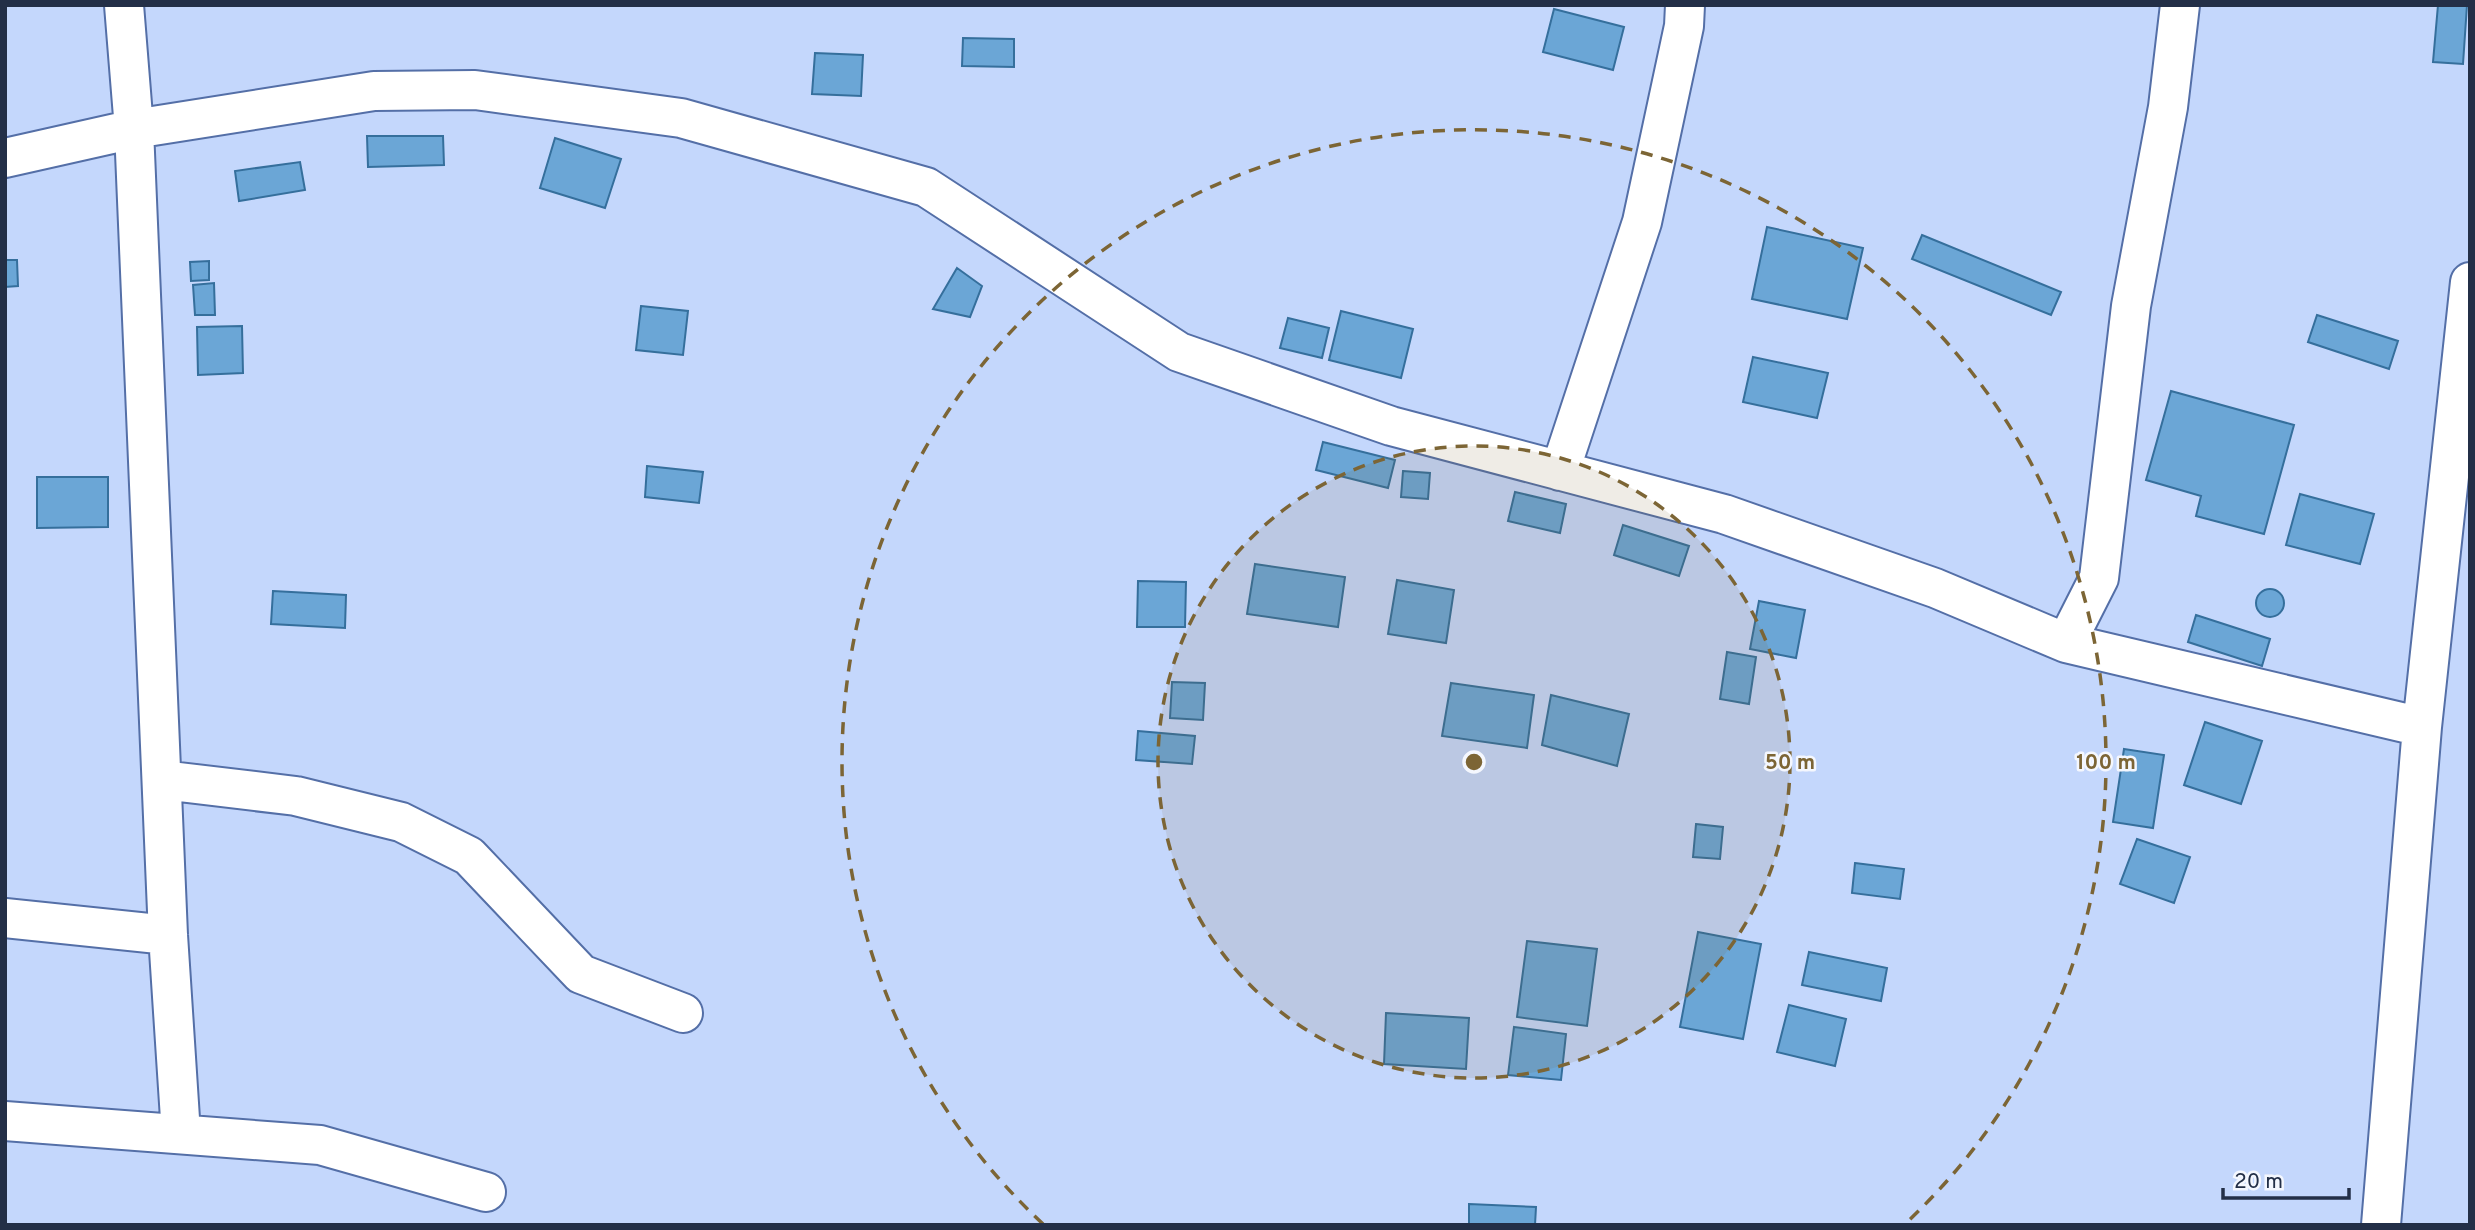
<svg xmlns="http://www.w3.org/2000/svg" width="2475" height="1230" font-family="Overpass,sans-serif">
	<style>
		.building { fill: #6ba6d6; stroke: #356f9c; stroke-width: 2 }
		.lines { fill: none; stroke-linecap: round; stroke-linejoin: round }
		.minor-casing { stroke: #546fa7; stroke-width: 42 }
		.minor { stroke: #fff; stroke-width: 38 }
		.ring { fill: none; stroke: #7c6535; stroke-width: 3.5; stroke-dasharray: 12 9 }
		.centre { fill: #7c6535; stroke: #f4f7fe; stroke-width: 3.5 }
		.ring-label { font-size: 21px; text-anchor: middle; font-weight: bold; fill: #7c6535; stroke: #f4f7fe; stroke-width: 5; stroke-linejoin: round; paint-order: stroke }
	</style>
	<rect width="100%" height="100%" fill="#c4d7fc"/>
	<path class="building" d="M2438,5H2467L2463,64L2433,62Z
		M1554,9L1624,27L1613,70L1543,52Z
		M963,38L1014,39V67L962,66Z
		M815,53L863,55L861,96L812,94Z
		M367,136H443L444,165L368,167Z
		M555,138L621,159L605,208L540,188Z
		M300,162L305,190L239,201L235,171Z
		M1767,227L1863,248L1847,319L1752,299Z
		M1922,235L2061,292L2051,315L1912,259Z
		M5,260H17L18,286L5,287Z
		M209,261V280L191,281L190,262Z
		M957,268L982,286L970,317L933,309Z
		M214,283L215,315H195L193,285Z
		M641,306L688,311L683,355L636,350Z
		M1341,311L1413,329L1401,378L1329,360Z
		M2317,315L2398,341L2389,369L2308,342Z
		M1288,318L1329,328L1322,358L1280,348Z
		M242,326L243,373L198,375L197,327Z
		M1753,357L1828,373L1817,418L1743,402Z
		M2171,391L2294,425L2264,534L2196,516L2201,496L2146,480Z
		M1323,442L1395,460L1388,488L1316,470Z
		M647,466L703,472L699,503L645,497Z
		M1403,471L1430,473L1428,499L1401,497Z
		M37,477H108V527L37,528Z
		M1515,492L1566,504L1560,533L1508,521Z
		M2300,494L2374,514L2360,564L2286,545Z
		M1623,525L1689,546L1679,576L1614,555Z
		M1255,564L1345,577L1338,627L1247,614Z
		M1397,580L1454,590L1446,643L1388,634Z
		M1138,581L1186,582L1185,627H1137Z
		M2256 603a14 14 0 1 1 28 0a14 14 0 1 1-28 0Z
		M273,591L346,595L345,628L271,624Z
		M1759,601L1805,610L1796,658L1750,649Z
		M2196,615L2270,639L2262,666L2188,642Z
		M1727,652L1756,657L1749,704L1720,699Z
		M1172,682L1205,683L1203,720L1170,718Z
		M1451,683L1534,695L1527,748L1442,736Z
		M1551,695L1629,714L1617,766L1542,745Z
		M2205,722L2262,741L2241,804L2184,785Z
		M1138,731L1195,736L1192,764L1136,760Z
		M2124,749L2164,755L2153,828L2113,822Z
		M1696,824L1723,827L1720,859L1693,857Z
		M2137,839L2190,857L2174,903L2120,884Z
		M1855,863L1904,869L1900,899L1852,893Z
		M1698,932L1761,944L1743,1039L1680,1027Z
		M1527,941L1597,949L1587,1026L1517,1017Z
		M1809,952L1887,968L1881,1001L1802,985Z
		M1789,1005L1846,1019L1835,1066L1777,1052Z
		M1386,1013L1469,1018L1466,1069L1384,1064Z
		M1514,1027L1566,1034L1561,1080L1508,1075Z
		M1469,1204L1536,1207L1535,1225H1469Z"/>
	<g class="lines">
		<defs>
			<path id="minor" d="M124,5L134,129L168,935L181,1134
				M5,158L134,129L374,91L475,90L681,118L926,187L1179,352L1391,426L1724,514L1935,588L2066,643L2422,727
				M1560,471L1642,222L1684,26L1685,5
				M2066,643L2099,578L2131,306L2168,107L2180,5
				M162,780L296,796L401,822L469,856L581,974L683,1013
				M5,918L168,935
				M5,1121L320,1145L486,1192
				M2381,1225L2422,727L2470,282"/>
		</defs>
		<use href="#minor" class="minor-casing"/>
		<use href="#minor" class="minor"/>
	</g>
	<circle cx="1474" cy="762" r="316" fill="#7c6535" fill-opacity=".12"/>
	<g class="ring">
		<circle cx="1474" cy="762" r="316"/>
		<path d="M1043 1224A632 632 0 1 1 1905 1224"/>
	</g>
	<circle cx="1474" cy="762" r="10" class="centre"/>
	<g class="ring-label">
		<text x="1790" y="769">50 m</text>
		<text x="2106" y="769">100 m</text>
	</g>
	<rect width="2475" height="1230" fill="none" stroke="#232f47" stroke-width="14"/>
	<path d="M2223 1188v10h126v-10" fill="none" stroke="#232f47" stroke-width="3.5"/>
	<text x="2234" y="1188" font-size="21" fill="#232f47" stroke="#f4f7fe" stroke-width="5" paint-order="stroke">20 m</text>
</svg>
